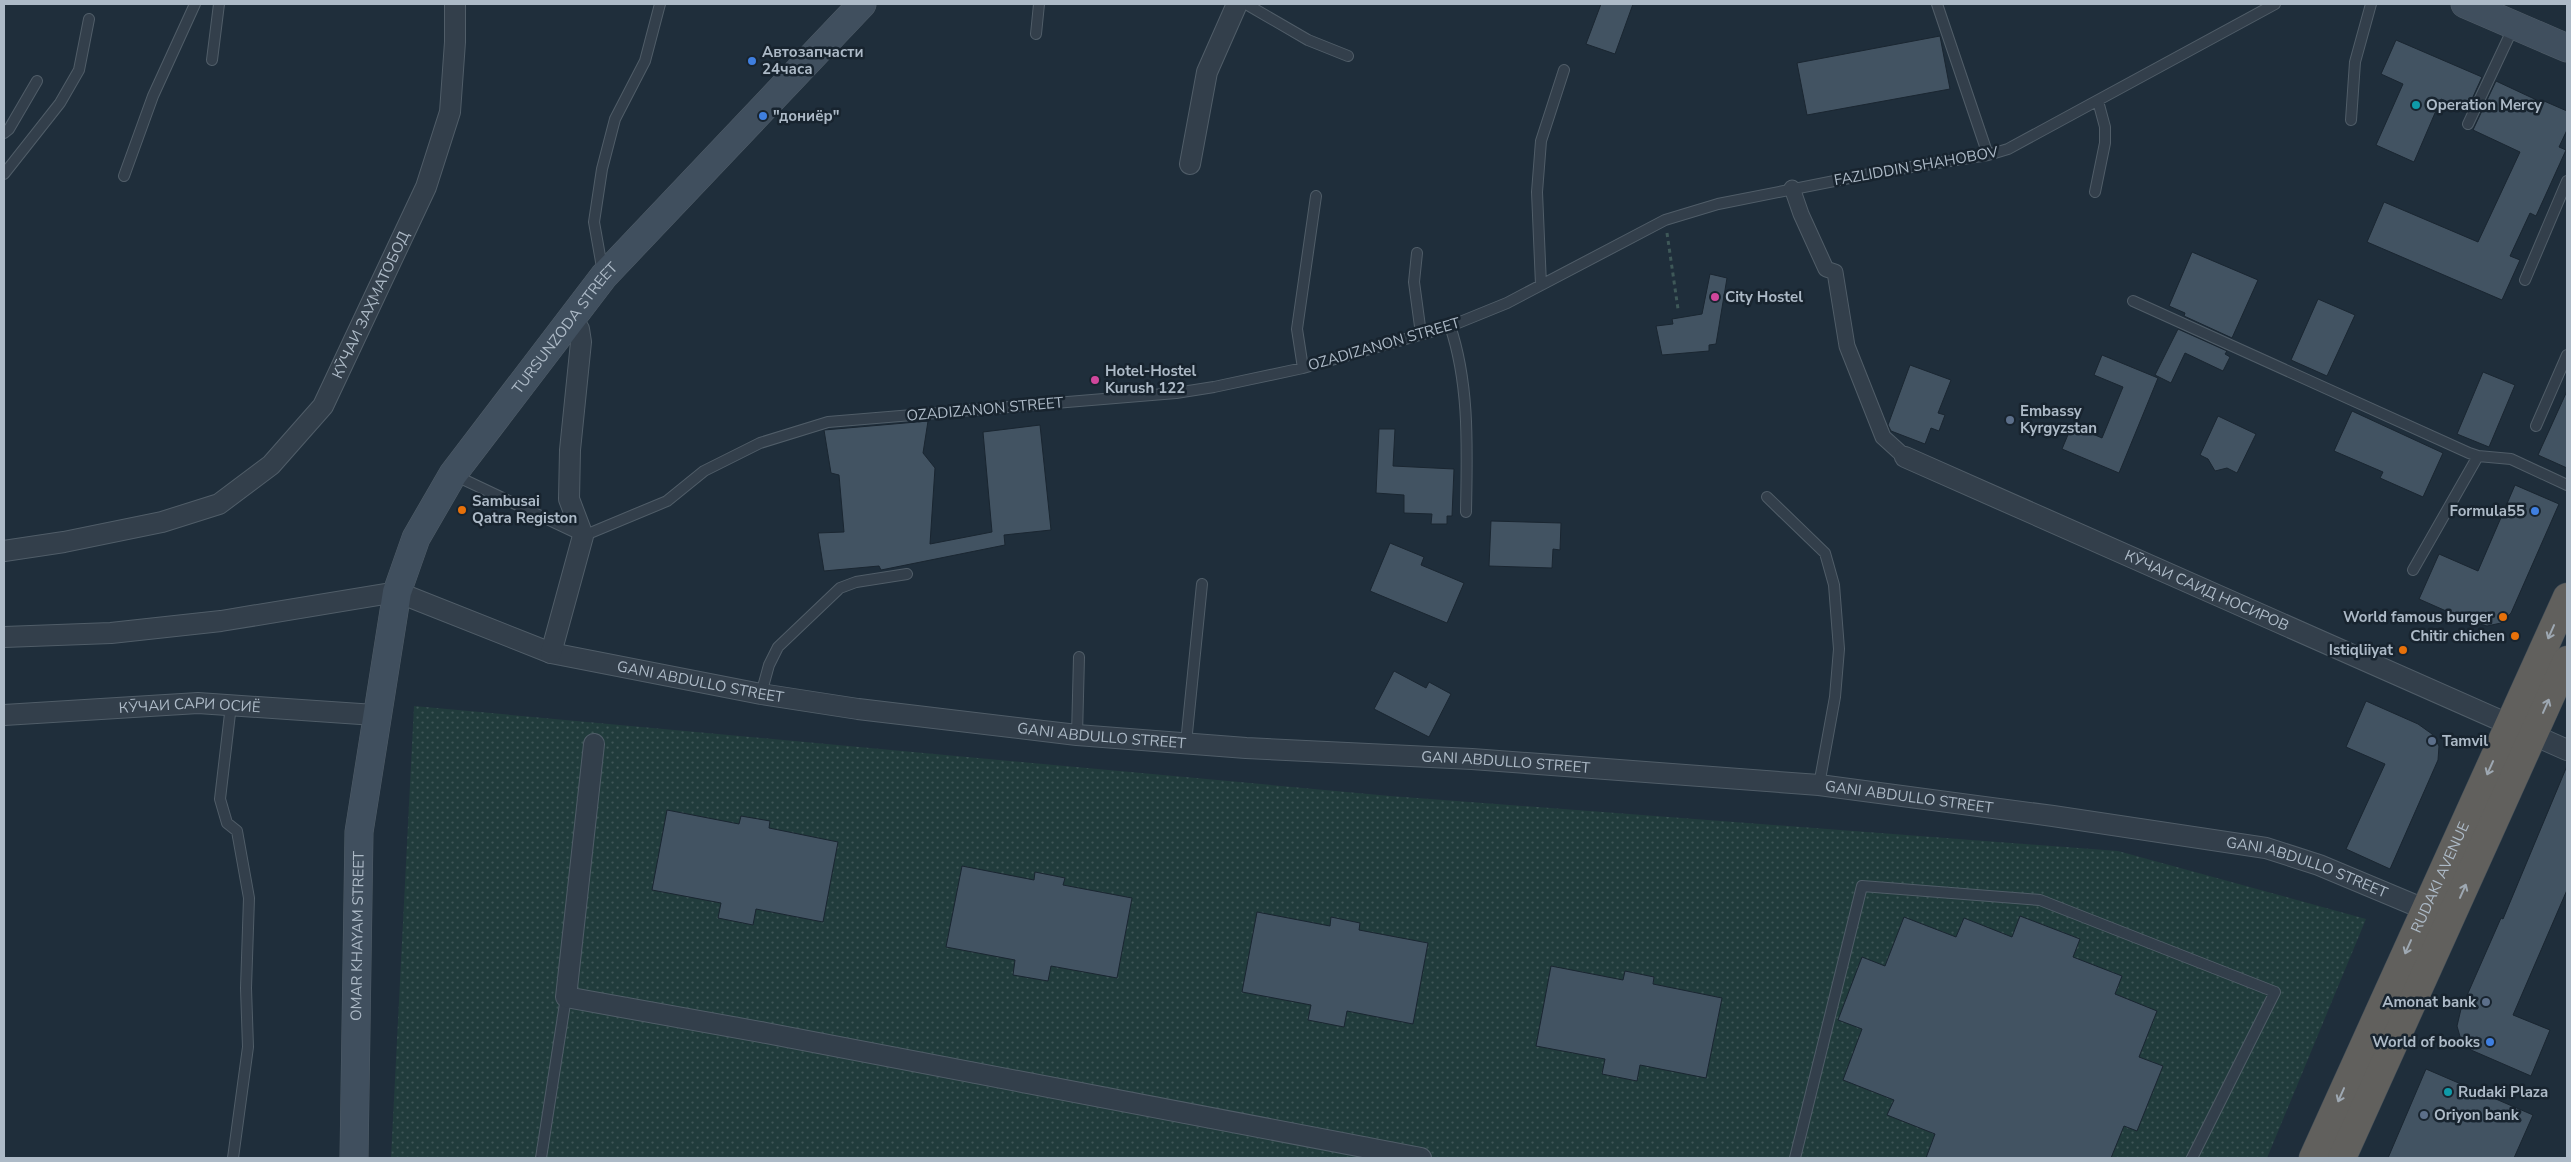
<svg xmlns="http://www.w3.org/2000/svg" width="2571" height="1162" font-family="'Nunito Sans',sans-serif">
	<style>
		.park { fill: url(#park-dots) }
		.building { fill: #425362; stroke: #1a2631 }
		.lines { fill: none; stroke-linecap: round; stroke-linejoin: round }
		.service-casing { stroke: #505d68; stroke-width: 12 }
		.pedestrian-casing { stroke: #505d68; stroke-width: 17 }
		.minor-casing { stroke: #505d68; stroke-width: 22 }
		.secondary-casing { stroke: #505d68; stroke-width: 29 }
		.trunk-casing { stroke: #3d4a55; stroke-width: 29 }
		.path { stroke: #3e5858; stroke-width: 3; stroke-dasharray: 4 4; stroke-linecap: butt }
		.service { stroke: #333f4b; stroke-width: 10 }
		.pedestrian { stroke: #333f4b; stroke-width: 15 }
		.minor { stroke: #333f4b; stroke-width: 20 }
		.secondary { stroke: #404f5e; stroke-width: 28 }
		.trunk { stroke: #61605d; stroke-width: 28 }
		.oneway { stroke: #9ea8b2 }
		.shop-dot { fill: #3f7fe0; stroke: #18242f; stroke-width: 2 }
		.culture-dot { fill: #0f9aa8; stroke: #18242f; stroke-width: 2 }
		.hotel-dot { fill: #d1479c; stroke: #18242f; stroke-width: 2 }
		.service-dot { fill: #5c6f8a; stroke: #18242f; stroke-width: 2 }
		.food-dot { fill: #e8710a; stroke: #18242f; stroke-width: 2 }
		.labels { text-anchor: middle; stroke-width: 5; stroke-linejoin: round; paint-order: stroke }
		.poi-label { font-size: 15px; font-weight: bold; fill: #adbac7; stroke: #18242f; text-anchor: start }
		.street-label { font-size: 15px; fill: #adbac7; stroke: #18242f }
	</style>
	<defs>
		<pattern id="park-dots" width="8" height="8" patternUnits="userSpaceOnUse" patternTransform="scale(1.25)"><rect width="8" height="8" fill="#213c3c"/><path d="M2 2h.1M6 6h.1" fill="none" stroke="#3f5657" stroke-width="1.8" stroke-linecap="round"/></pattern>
	</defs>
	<rect width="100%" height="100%" fill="#1f2e3b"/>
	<path class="park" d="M414,706L1390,796L2118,851L2366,919L2267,1158H391Z"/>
	<path class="building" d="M1601,4H1633L1615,54L1586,44Z
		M1940,36L1950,89L1807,115L1797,63Z
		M2396,40L2482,77L2467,110L2441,99L2414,162L2376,145L2403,84L2381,74Z
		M2496,81L2543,103L2544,101L2567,111V130L2559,147L2566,150L2536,216L2530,213L2510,256L2520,260L2502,300L2367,242L2384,202L2478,242L2520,152L2473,130Z
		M2192,252L2258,280L2232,338L2184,316L2185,313L2169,306Z
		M1710,274L1727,278L1716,344L1709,345V351L1662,355L1656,326L1673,324L1672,319L1702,314Z
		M2318,299L2355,315L2327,376L2291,360Z
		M2178,329L2227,351L2225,354L2230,357L2223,371L2185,353L2171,383L2155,375Z
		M2102,355L2158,378L2119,473L2062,449L2072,425L2102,438L2123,387L2094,375Z
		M1910,365L1951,380L1938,413L1945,415L1939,431L1931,428L1925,444L1891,431L1888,425Z
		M2483,372L2515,385L2489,447L2457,434Z
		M2567,391V468L2538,455Z
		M2352,411L2443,453L2423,497L2380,478L2383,472L2334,451Z
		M2218,416L2256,434L2237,473L2227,468L2215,471L2208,459L2200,455Z
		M928,421L923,453L935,468L930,544L992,532L983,432L1040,425L1051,530L1004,535L1005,545L881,570L879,566L824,571L818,533L844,532L839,475L831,473L824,430Z
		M1379,429H1395L1393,466L1454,469L1452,516H1447V524H1431L1432,514L1404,513V495L1376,493Z
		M2515,485L2559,504L2511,613L2501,623L2487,626L2471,622L2419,599L2439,554L2478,571Z
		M1491,521L1561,523L1560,550L1553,549L1552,568L1489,566Z
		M1390,543L1424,557L1421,565L1464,583L1447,623L1370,591Z
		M1394,671L1426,688L1429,682L1451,694L1429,737L1374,709Z
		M2366,701L2418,724L2432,734L2439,746L2438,760L2390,869L2346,849L2385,764L2346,747Z
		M2567,766V890L2513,1015L2550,1030L2531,1076L2471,1050L2461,1040L2457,1026L2461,1009L2501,918L2503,919Z
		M667,810L739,824L741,816L770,821L769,828L838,842L823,922L756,909L753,925L718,918L721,903L652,890Z
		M962,866L1034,880L1035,872L1065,878L1063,885L1132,898L1117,978L1051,966L1048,981L1013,975L1015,960L946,947Z
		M1257,912L1330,926L1331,917L1360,923L1359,930L1428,943L1413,1024L1347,1011L1344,1027L1308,1020L1311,1005L1242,992Z
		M2020,916L2080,939L2073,957L2122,976L2115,994L2157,1011L2139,1057L2163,1066L2137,1131L2124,1126L2111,1158H1926L1935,1134L1887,1115L1894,1100L1843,1080L1862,1029L1838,1020L1862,957L1885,966L1904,917L1956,937L1964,918L2012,937Z
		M1551,966L1623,980L1625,971L1654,977L1653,984L1722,998L1706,1078L1640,1065L1637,1081L1602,1074L1605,1059L1536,1046Z
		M2426,1069L2533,1115L2514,1158H2388Z"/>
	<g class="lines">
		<defs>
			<path id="service" d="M1246,4L1308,40L1348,56
				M1937,4L1988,155
				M1036,34L1039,4
				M212,60L219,4
				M2351,120L2355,62L2371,4
				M2468,124L2514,26
				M4,133L9,129L37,81
				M4,174L60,103L79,70L89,19
				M124,176L153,96L195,4
				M2095,192L2105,143V127L2098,101
				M1417,253L1414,282L1421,334
				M603,273L594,222L602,169L615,119L645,61L660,4
				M2525,280L2567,181
				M1541,285L1537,192L1541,141L1564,70
				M2133,301L2469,453L2478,456L2511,459L2567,485
				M1450,326C1470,385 1467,451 1466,512
				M1303,368L1297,329L1316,196
				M2536,426L2567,355
				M454,475L583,536L667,501L704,471L760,443L828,422L1176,393L1214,387L1303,368L1448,327L1507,303L1665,220L1718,204L1880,172L1988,155L2008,149L2275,4
				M1767,497L1825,553L1834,585L1839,649L1835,697L1819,785
				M2413,570L2478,456
				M761,694L769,665L778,647L840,588L856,582L907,574
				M231,705L220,799L227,823L237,831L249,898L246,988L248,1047L233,1158
				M1077,735L1079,657
				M1186,743L1202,584
				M541,1158L566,997
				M1795,1158L1862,886L2040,900L2275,992L2192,1158"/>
			<path id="pedestrian" d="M1792,188L1801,214L1826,269L1835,272L1847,346L1883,437L1905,457"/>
			<g id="minor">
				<path d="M1190,164L1207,72L1237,4"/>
				<path id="s1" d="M1905,457L2567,750"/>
				<path id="s2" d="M4,551L64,542L162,522L219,504L271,465L323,406L426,187L450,112L455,42V4"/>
				<path id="s3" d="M4,637L111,633L221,621L397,592L551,653L761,694L858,709L1077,735L1246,748L1472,759L1819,785L2053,816L2266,848L2319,865L2436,914"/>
				<path d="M551,653L583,536L569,499L570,450L581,342L579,329L571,319"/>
				<path id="s4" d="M4,715L198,703L375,715"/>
				<path d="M594,744L566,997L766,1033L1421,1158"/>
			</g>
			<g id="secondary">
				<path d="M2465,4L2567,48"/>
				<path id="s5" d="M354,1158L359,832L397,592L416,538L453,474L604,276L862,4"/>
			</g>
			<g id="trunk">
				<path id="s6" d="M2313,1158L2567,597"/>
				<path d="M2342,1158L2567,660"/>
			</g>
		</defs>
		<use href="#service" class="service-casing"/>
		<use href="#pedestrian" class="pedestrian-casing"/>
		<use href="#minor" class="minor-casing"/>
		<use href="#secondary" class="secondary-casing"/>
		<use href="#trunk" class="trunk-casing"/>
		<path class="path" d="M1667,233L1678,309"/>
		<use href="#service" class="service"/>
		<use href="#pedestrian" class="pedestrian"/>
		<use href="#minor" class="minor"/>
		<use href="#secondary" class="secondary"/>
		<use href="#trunk" class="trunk"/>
	</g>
	<defs><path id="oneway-shaft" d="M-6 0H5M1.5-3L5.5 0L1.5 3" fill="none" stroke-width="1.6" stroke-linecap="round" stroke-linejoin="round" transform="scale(1.25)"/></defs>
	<g class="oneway">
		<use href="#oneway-shaft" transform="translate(2551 632) rotate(114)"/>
		<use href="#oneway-shaft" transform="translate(2546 706) rotate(-66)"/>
		<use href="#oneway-shaft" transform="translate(2490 768) rotate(114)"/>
		<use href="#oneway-shaft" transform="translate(2463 891) rotate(-66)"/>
		<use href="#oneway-shaft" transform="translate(2408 947) rotate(114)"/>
		<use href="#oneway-shaft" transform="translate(2341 1095) rotate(114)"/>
	</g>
	<g class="shop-dot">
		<circle cx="752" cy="61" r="5"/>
		<circle cx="763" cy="116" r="5"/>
		<circle cx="2535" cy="511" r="5"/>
		<circle cx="2490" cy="1042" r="5"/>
	</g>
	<g class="culture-dot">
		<circle cx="2416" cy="105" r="5"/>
		<circle cx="2448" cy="1092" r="5"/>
	</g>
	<g class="hotel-dot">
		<circle cx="1715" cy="297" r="5"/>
		<circle cx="1095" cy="380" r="5"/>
	</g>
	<g class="service-dot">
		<circle cx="2010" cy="420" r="5"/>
		<circle cx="2432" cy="741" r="5"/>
		<circle cx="2486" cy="1002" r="5"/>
		<circle cx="2424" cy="1115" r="5"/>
	</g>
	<g class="food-dot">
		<circle cx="462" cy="510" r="5"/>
		<circle cx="2503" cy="617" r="5"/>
		<circle cx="2515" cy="636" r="5"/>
		<circle cx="2403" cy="650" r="5"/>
	</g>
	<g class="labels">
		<g class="poi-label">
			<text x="762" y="57">Автозапчасти<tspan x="762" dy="17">24часа</tspan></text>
			<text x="2426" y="110">Operation Mercy</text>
			<text x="773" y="121">"дониёр"</text>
			<text x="1725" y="302">City Hostel</text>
			<text x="1105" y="376">Hotel-Hostel<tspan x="1105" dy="17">Kurush 122</tspan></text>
			<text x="2020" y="416">Embassy<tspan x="2020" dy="17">Kyrgyzstan</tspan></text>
			<text x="472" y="506">Sambusai<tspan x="472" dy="17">Qatra Registon</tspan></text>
			<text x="2525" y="516" text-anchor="end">Formula55</text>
			<text x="2493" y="622" text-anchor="end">World famous burger</text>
			<text x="2505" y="641" text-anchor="end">Chitir chichen</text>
			<text x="2393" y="655" text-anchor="end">Istiqliiyat</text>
			<text x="2442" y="746">Tamvil</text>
			<text x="2476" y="1007" text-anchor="end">Amonat bank</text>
			<text x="2480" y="1047" text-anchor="end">World of books</text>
			<text x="2458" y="1097">Rudaki Plaza</text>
			<text x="2434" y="1120">Oriyon bank</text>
		</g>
		<g class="street-label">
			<text transform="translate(1916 166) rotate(-10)" y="5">FAZLIDDIN SHAHOBOV</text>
			<text dy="5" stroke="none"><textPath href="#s2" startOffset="476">КӮЧАИ ЗАҲМАТОБОД</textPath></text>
			<text dy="5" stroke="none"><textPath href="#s5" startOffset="884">TURSUNZODA STREET</textPath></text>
			<text transform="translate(1384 344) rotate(-16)" y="5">OZADIZANON STREET</text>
			<text transform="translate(985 409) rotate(-5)" y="5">OZADIZANON STREET</text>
			<text dy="5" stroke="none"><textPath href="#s1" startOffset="330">КӮЧАИ САИД НОСИРОВ</textPath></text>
			<text dy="5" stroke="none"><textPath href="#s3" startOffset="714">GANI ABDULLO STREET</textPath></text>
			<text dy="5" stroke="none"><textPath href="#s4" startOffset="186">КӮЧАИ САРИ ОСИЁ</textPath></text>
			<text dy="5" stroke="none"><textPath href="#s3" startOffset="1119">GANI ABDULLO STREET</textPath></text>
			<text dy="5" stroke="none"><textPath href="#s3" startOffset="1524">GANI ABDULLO STREET</textPath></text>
			<text dy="5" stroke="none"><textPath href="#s3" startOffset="1929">GANI ABDULLO STREET</textPath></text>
			<text dy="5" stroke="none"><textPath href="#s3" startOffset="2334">GANI ABDULLO STREET</textPath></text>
			<text dy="5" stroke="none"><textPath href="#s6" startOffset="308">RUDAKI AVENUE</textPath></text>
			<text dy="5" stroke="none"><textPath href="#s5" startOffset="222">OMAR KHAYAM STREET</textPath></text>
		</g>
	</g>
	<rect width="2571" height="1162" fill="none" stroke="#adbac7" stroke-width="10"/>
</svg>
